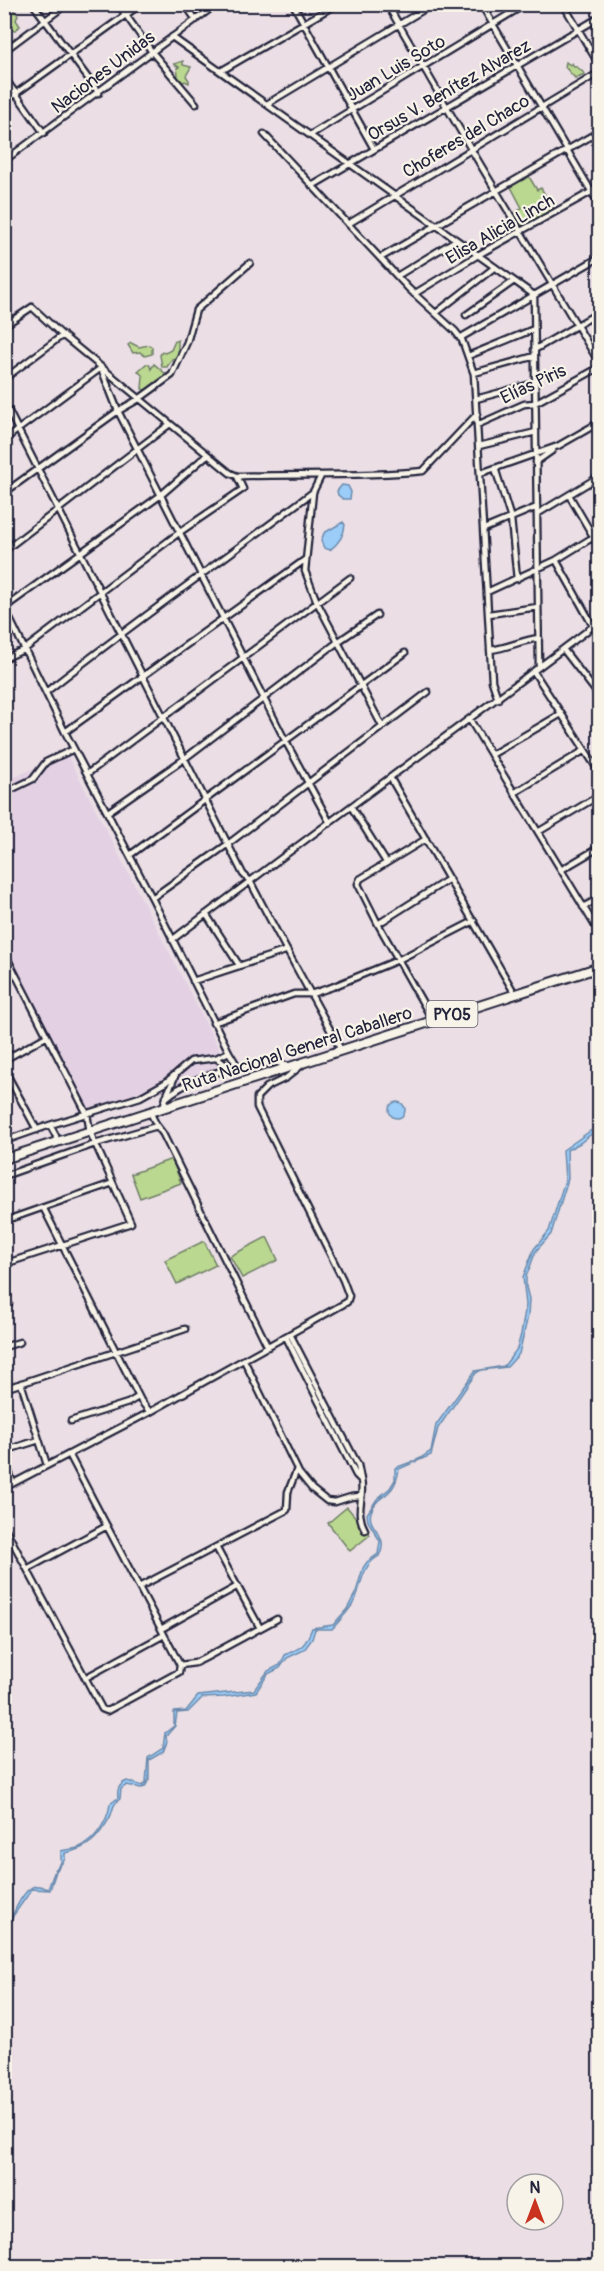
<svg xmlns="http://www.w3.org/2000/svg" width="604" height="2271" font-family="Pangolin,sans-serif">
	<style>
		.built { fill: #e3d1e3 }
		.green { fill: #bbd890; stroke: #6e7d66; stroke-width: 1.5 }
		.water { fill: #9bcdf8; stroke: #6b89ac; stroke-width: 1.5 }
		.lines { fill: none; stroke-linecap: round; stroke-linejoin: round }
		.minor-casing { stroke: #22223b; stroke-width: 9 }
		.trunk-casing { stroke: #22223b; stroke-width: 12 }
		.minor { stroke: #f7f3e8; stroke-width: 4.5 }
		.trunk { stroke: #f7f3e8; stroke-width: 8 }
		.labels { text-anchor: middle; stroke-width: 4.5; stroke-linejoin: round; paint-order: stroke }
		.shield { fill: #f7f3e8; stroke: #62616f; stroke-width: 1.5 }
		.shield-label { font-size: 16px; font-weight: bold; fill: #22223b }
		.street-label { font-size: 18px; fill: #22223b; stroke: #f7f3e8 }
	</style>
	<rect width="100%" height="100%" fill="#ebdfe5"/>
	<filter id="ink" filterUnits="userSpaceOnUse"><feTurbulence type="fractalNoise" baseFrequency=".0167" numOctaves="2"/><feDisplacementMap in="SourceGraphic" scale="12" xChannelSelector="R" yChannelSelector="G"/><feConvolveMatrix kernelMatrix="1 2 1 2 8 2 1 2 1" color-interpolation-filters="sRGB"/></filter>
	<g filter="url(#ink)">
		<path class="built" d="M66,752L230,1070L87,1114L5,953V782Z"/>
		<path class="green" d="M8,9L13,10L18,15L16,20L20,26L14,31L10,28V16L6,12Z
			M183,61V65L191,67L186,76L189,80V83L185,81L179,84L174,80L178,75L177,68L179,67L174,64Z
			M566,62L570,65L572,63L574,67H577L585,74L575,78L565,67Z
			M528,175L537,190L541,188L555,211L521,230L513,214L522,208L510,185Z
			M178,340V357L172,359L167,367H162L160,355L162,352L165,353L171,350L175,341Z
			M131,343L139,347L149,345L152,347V354L145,356L140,352L133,353L128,345Z
			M146,364H149L151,369L154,364L167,375L161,387L151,392L142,389L143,376L138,371Z
			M172,1159L181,1183L140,1198L131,1174Z
			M267,1237L278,1260L242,1278L230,1256Z
			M204,1241L216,1265L177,1284L165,1260Z
			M347,1507L370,1535L350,1551L328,1523Z"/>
		<path class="water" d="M342,485L348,486L351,492L350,499H343L338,495L337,491Z
			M343,522L345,525C344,536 339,543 330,550L324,548L321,541L324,533Z
			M389 1110a8 8 0 1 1 16 0a8 8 0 1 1-16 0Z
			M599,1125V1128L580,1143L567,1150L568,1179L551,1234L536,1251L526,1277V1287L529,1299L528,1316L519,1354L507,1367L481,1370L476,1373L438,1428L431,1455L399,1469C395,1499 377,1493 371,1512C366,1528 391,1535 379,1556C361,1565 362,1587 354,1602C348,1612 340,1620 332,1629H315L312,1639L304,1650L287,1658L280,1668L268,1674L256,1692L224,1697L202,1698L188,1712L177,1713L175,1726L166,1736L167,1742L163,1752L149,1760V1779L145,1787L141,1788L127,1785L121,1789L120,1799C111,1805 114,1811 109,1819C97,1839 88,1849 65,1853V1859L56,1871L50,1890L32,1889L13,1916L8,1930L5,1934C9,1923 22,1889 35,1886C39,1885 45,1888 48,1889L55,1870L61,1863V1851C67,1849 74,1850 80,1847C96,1840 108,1820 110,1804L118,1798C117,1790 118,1785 127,1781L143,1786L146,1782L148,1758L163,1748L165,1733L174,1726V1712L186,1711L198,1696L254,1690L268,1671L280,1665L285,1655C302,1647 305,1647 312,1628L333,1625L347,1609L356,1592L363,1568L367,1562L378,1554L380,1541L368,1521L367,1514L377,1499L390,1488L395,1480V1468L419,1459L431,1451L436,1425L475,1371L504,1366L517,1349L521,1334L526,1305L523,1277L534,1249L549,1231L565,1180L563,1150Z"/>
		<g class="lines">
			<defs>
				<path id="minor" d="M33,4L99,93
					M118,4L152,52L196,104
					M185,4L196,20
					M293,4L374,149
					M387,4L471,149L600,364
					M481,4L600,206
					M563,4L600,66
					M172,37L534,295L539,667
					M4,51L67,4
					M221,71L337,4
					M4,77L44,133
					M4,102L141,4
					M267,104L433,4
					M264,134L409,289L455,331L462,340L474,374L492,681L498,699
					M310,135L526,4
					M4,161L217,4
					M312,186L600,17
					M348,224L600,72
					M380,258L600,131
					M397,276L456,240
					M414,294L478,255L600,187
					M436,313L495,267
					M466,315L514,281
					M4,326L32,307L61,334L230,473L237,476C299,474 361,477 423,471L477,414
					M460,338L600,257
					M534,350L600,312
					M468,356L534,329
					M474,373L535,356
					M4,379L63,335
					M476,399L535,383
					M4,402L243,874L250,881C279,938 311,993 341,1050
					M477,425L524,404L535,403L600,367
					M4,440L101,368L118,411L286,742L330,823
					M479,446L536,432
					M536,462L553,450
					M495,468L511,519L517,579
					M481,473L558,446L600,422
					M321,476L313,492L305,571L317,602L382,726
					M4,493L118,411L139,399L172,375L187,342L196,310L250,263
					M569,495L600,548
					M537,514L600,476
					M484,529L537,507
					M4,551L170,424
					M556,560L593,626
					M487,592L556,560L600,533
					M4,607L65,732L152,898L229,1052L238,1067L276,1062L288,1066
					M4,608L161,495L207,455
					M489,614L538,607
					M563,649L600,697
					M490,650C508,648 522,640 539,638
					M4,659L25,649L180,532L243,489L237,476
					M534,672L600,773
					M46,692C133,623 224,559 313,492
					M470,720L600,934
					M65,732L306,559
					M491,755L561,714
					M87,774L350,578
					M391,779L515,994
					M4,793L33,779L46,762L74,749
					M514,793L585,750
					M352,808L386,862
					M108,812L184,759L339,641L377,615
					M538,832L600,795
					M426,839L360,879L358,884L378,924L433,1021
					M130,855L405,653
					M561,870L600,847
					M152,898L228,844L428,692
					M583,907L600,898
					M206,914L239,965
					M378,924L449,879
					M172,940C314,832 458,729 600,621
					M4,952L87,1114L90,1132L131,1223L4,1264
					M193,981L285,951
					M213,1023L294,994H311L332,987L398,960L474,921
					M216,1058L232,1069
					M4,1060L47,1036
					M4,1069L37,1130
					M166,1097L176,1074
					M163,1107L166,1098C184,1082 215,1072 238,1067
					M150,1112L157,1126L163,1134L268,1347
					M50,1125L140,1097L165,1083L191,1061L216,1058L229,1052
					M4,1141L50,1125L56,1136V1143
					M4,1176L95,1144L157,1126
					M44,1209L141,1401L150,1412
					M4,1221L113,1183
					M4,1305L9,1304
					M286,1337L356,1475L361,1480L358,1465L290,1334
					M4,1347L20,1342
					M244,1360L299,1473L312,1489L327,1501L335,1502L351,1497L360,1496
					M21,1383L47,1465
					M4,1389L185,1329
					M71,1421L128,1403L138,1397
					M4,1451L39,1440
					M4,1458L13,1483
					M361,1480C365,1500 354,1510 365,1530
					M4,1488L150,1412L347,1302L349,1296L343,1280L257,1107V1097L267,1087L286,1078L302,1065
					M4,1526L102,1709L107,1711L179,1672L180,1665L69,1454
					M216,1547L260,1628
					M27,1569L107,1526
					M139,1587L287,1510L288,1492L297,1469
					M161,1629L238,1586
					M180,1665L195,1663L205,1658L277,1619
					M85,1678L164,1635"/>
				<path id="trunk" d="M4,1159L600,967"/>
			</defs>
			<use href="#minor" class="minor-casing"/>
			<use href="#trunk" class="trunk-casing"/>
			<use href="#minor" class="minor"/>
			<use href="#trunk" class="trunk"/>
		</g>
	</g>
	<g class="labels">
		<rect class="shield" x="426.5" y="1001" width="51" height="26" rx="4.5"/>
		<g class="shield-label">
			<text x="452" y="1020">PY05</text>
		</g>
		<g class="street-label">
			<text transform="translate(396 68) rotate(-31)" y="6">Juan Luis Soto</text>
			<text transform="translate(103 72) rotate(-37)" y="6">Naciones Unidas</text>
			<text transform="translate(449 90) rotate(-30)" y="6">Orsus V. Benítez Alvarez</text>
			<text transform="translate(466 136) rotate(-31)" y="6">Choferes del Chaco</text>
			<text transform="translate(500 229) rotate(-30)" y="6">Elisa Alicia Linch</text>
			<text transform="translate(533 384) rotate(-25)" y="6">Elías Piris</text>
			<text transform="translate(297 1049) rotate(-18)" y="6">Ruta Nacional General Caballero</text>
		</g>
	</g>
	<rect width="604" height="2271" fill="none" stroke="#f7f3e8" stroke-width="24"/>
	<rect x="12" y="12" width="580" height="2247" fill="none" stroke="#22223b" stroke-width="2" filter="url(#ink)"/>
	<g transform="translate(535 2202)"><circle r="28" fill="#f7f3e8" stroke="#a29fa3" stroke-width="1.5"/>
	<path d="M0-4.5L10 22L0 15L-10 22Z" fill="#c8321e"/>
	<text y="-9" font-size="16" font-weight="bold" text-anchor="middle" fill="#22223b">N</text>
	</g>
</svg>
